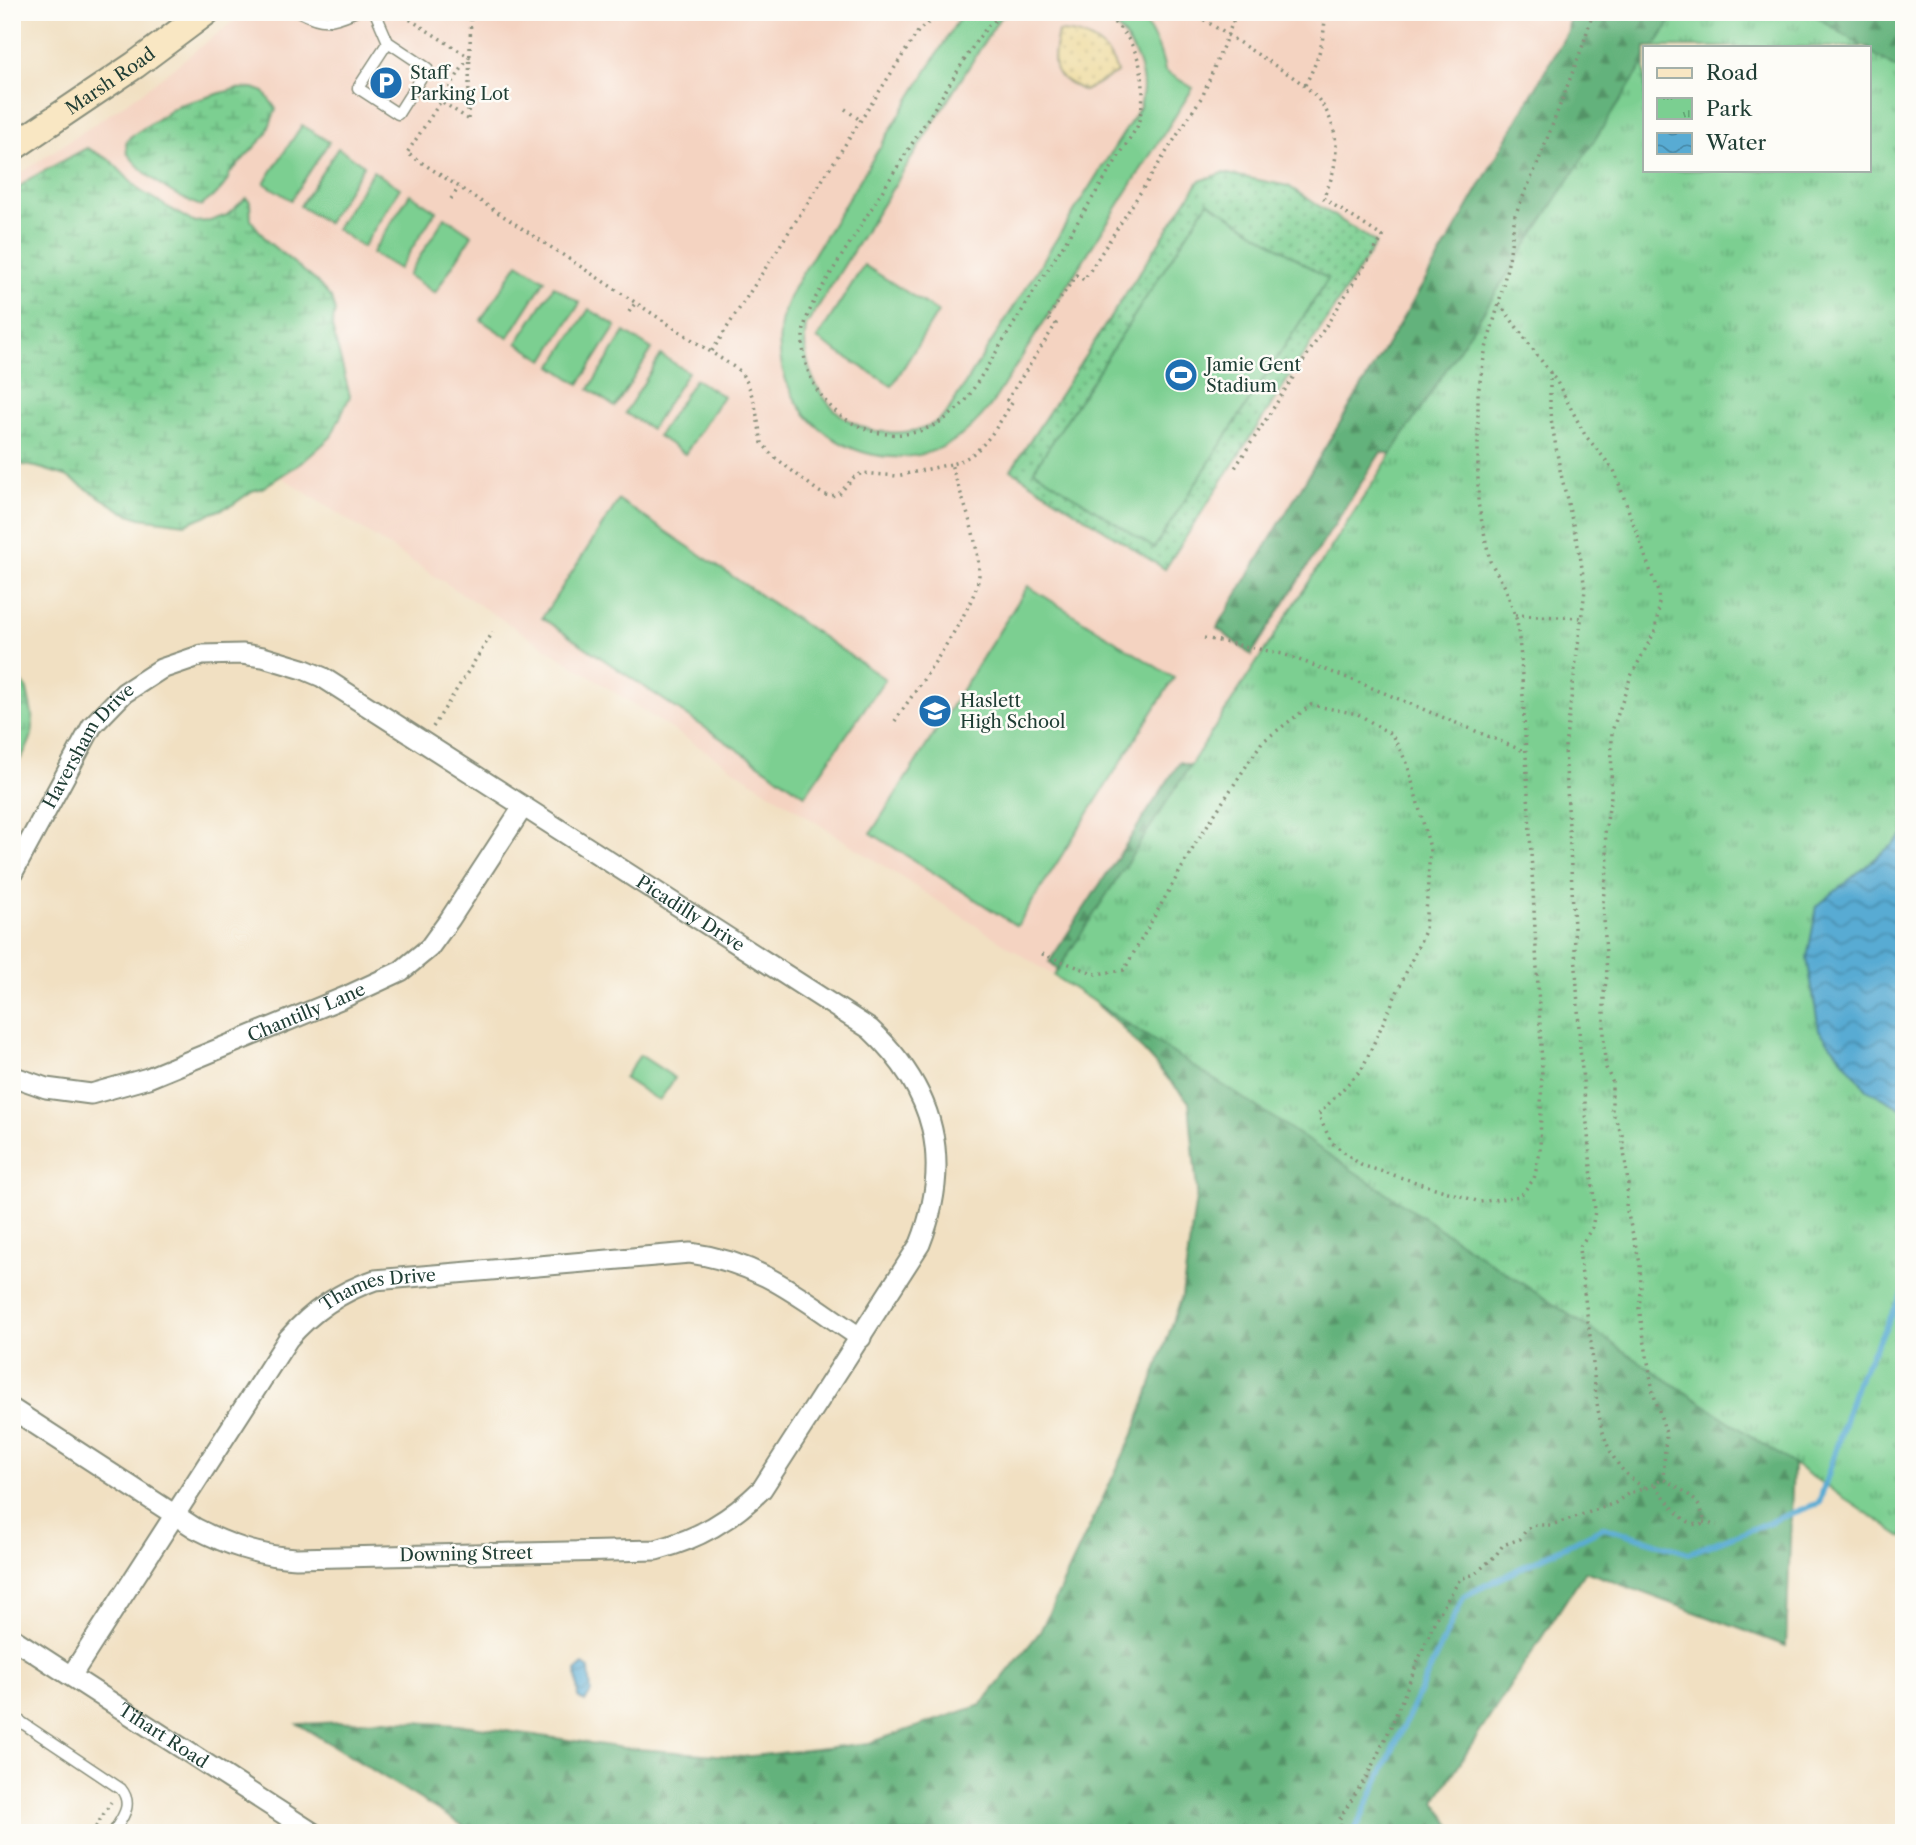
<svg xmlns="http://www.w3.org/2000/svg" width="1916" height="1845" font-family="'Libre Caslon Text',serif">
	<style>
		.built { fill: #f4d3c1 }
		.grass { fill: url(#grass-dots); stroke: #4d8662; stroke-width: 2 }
		.forest { fill: url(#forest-firs); stroke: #427858; stroke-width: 2; fill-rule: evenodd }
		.wetland { fill: url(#wetland-marsh); stroke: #4d8662; stroke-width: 2 }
		.sand { fill: url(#sand-dots); stroke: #868c69; stroke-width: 2 }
		.park { fill: url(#park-tufts); stroke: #4d8662; stroke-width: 2 }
		.garden { fill: #7bcf91; stroke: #4d8662; stroke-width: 2 }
		.water { fill: url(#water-waves); stroke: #3c7484; stroke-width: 2 }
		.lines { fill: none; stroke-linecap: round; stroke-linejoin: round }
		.stream { stroke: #58abd3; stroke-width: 6 }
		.service-casing { stroke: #888e7b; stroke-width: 13 }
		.minor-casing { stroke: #888e7b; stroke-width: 23 }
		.secondary-casing { stroke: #888e7b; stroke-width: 30 }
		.path { stroke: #888e7b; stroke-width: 3.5; stroke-dasharray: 2 5; stroke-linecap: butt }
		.service { stroke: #fff; stroke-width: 10 }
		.minor { stroke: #fff; stroke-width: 19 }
		.secondary { stroke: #f9e7c3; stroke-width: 26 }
		.labels { text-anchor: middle; stroke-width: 5; stroke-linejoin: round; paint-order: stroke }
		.poi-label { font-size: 18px; fill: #1f3d34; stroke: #fdfcf7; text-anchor: start }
		.street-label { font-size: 18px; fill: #1f3d34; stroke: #fdfcf7 }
	</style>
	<defs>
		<pattern id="grass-dots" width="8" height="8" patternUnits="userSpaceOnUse" patternTransform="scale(1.75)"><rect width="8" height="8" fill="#7bcf91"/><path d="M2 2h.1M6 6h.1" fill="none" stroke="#64a977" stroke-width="1.8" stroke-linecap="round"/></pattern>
		<pattern id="forest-firs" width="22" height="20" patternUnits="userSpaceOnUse" patternTransform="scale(1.75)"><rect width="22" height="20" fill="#64b27b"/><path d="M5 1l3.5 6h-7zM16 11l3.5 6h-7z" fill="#529266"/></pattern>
		<pattern id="wetland-marsh" width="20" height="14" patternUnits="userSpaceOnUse" patternTransform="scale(1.75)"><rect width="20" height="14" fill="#7bcf91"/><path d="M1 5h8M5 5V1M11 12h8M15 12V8" fill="none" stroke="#64a977"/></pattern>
		<pattern id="sand-dots" width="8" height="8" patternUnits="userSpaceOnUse" patternTransform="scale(1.75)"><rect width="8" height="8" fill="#eeda9e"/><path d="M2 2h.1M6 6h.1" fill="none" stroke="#ccbc89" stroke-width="1.8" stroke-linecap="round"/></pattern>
		<pattern id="park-tufts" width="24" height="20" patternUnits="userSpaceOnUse" patternTransform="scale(1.75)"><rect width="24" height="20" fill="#7bcf91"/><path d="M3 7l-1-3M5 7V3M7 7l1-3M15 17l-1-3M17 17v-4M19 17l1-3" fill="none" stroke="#64a977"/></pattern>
		<pattern id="water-waves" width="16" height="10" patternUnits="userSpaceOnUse" patternTransform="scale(1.75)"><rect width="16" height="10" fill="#58abd3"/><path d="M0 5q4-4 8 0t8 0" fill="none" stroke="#488cac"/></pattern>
	</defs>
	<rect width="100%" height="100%" fill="#fdfcf7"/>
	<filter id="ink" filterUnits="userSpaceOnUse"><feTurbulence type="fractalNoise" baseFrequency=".0143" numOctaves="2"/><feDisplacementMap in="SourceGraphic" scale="14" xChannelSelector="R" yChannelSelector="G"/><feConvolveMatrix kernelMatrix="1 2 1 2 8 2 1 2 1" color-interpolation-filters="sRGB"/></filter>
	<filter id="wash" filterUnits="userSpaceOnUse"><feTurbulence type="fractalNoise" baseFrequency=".00686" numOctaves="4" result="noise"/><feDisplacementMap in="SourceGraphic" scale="28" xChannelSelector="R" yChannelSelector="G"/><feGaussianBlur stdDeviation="1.57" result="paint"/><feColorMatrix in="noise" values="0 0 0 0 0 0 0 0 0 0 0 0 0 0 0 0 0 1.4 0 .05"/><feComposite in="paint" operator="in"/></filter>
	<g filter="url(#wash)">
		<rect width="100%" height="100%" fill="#f1e0c2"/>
		<path class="built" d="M245,12H1677L1645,47V62L1054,976L12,303V179L141,93Z"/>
		<path class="grass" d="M1223,173L1288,186L1376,243L1165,569L1011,470L1199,181Z"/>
		<path class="forest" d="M1570,12H1904V184L1794,1438L1786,1646L1585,1571L1435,1801L1456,1833H475L298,1724L384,1720L472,1726L624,1748L743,1757L869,1743L981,1705L1040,1632L1136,1428L1182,1296L1197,1191L1189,1102L1119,1024L1049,962L1180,762L1258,789L1496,469L1381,452L1251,655L1217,628L1437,261L1568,31ZM1645,47H1869V170H1645Z"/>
		<path class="wetland" d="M253,88L264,92L276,109L266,135L230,173C226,188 213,197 201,206C173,196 145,177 127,153L126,143L130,137L179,105L235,89Z
			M87,148L110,160L139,190L193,222L210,221L227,215L246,198L250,202L251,220L268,242L316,281L331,298L335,311L332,327L350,396L331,437L304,461L262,488L252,491L232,505L185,524L140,518L124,512L66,476L36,467L12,463V194L29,179Z
			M12,677L26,686C36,731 38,733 12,772Z"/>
		<path class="sand" d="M1058,32C1085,32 1110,45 1117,73L1084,91C1050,74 1051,69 1058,32Z"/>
		<path class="park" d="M1677,12H1809L1863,47H1654Z
			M1869,51L1904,73V1538L1283,1124L1054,976L1645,62V170H1869Z"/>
		<path class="garden" d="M963,12H1009L999,19L806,326C798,384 842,439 903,432C919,431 935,425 946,414L1140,107C1151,71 1128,29 1096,12H1135C1151,28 1161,49 1165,71L1193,88L991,405C980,419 968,432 952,442C874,488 771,423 780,332C781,314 788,298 797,282Z
			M302,125L329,142L291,200L264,183Z
			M338,148L364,165L327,223L300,206Z
			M373,171L400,188L363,247L336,229Z
			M410,194L436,211L399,269L372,253Z
			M1208,202L1328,279L1154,548L1034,470Z
			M445,217L472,235L435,293L408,275Z
			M518,263L545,280L508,338L481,320Z
			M864,265L938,312L892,386L817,339Z
			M554,286L580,303L544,360L517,343Z
			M589,309L616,326L579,384L552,366Z
			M625,332L652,349L615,407L589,389Z
			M661,355L688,372L651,429L625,413Z
			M695,379L723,396L685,454L658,436Z
			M619,500L885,679L805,795L542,618Z
			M1028,586L1174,678L1017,926L871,833Z
			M640,1055L675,1078L659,1101L624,1078Z"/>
		<path class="water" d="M1904,835V1110L1867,1089L1819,1030L1807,958L1817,906Z
			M583,1665L589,1669L591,1692L585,1702L578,1697L576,1671Z"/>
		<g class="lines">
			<path class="stream" d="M1354,1833L1464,1596L1604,1527L1689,1553L1819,1503L1857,1382L1904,1292"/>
		</g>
	</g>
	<g filter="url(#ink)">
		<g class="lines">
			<defs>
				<path id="service" d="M300,12C323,24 331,22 354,12
					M375,12L388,42L427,68L398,114L358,88L388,42
					M12,1716L121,1789C134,1805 122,1818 113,1833"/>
				<g id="minor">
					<path id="s1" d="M12,874L92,726L124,693L161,669L202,655L242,654L263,657L303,669L322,677L870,1029C935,1090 953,1160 920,1244L762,1489C731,1520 698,1539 656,1550L296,1558C259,1556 228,1545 195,1528L12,1409"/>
					<path id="s2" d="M12,1076L46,1088L91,1094L148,1078L345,997L401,971L429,948L450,919L523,807"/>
					<path id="s3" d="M12,1638L313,1833"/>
					<path id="s4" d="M71,1676L288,1339C312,1311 339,1292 375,1280L690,1253C763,1263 802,1299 861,1338"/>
				</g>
				<g id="secondary">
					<path id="s5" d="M12,148L135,65L206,12"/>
				</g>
			</defs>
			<use href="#service" class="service-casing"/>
			<use href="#minor" class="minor-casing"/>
			<use href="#secondary" class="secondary-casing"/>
			<path class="path" d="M398,12L469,57L441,101
				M931,12L932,20
				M1006,12L989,25L977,40L816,297C810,310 803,324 803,338C801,408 878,459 940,422C949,417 957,409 965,402L1137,127C1151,84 1141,37 1100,12
				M1192,12C1217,28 1241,44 1265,59C1278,68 1293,76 1305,86C1342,117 1343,159 1323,198L1383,237L1233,471
				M1593,12L1583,45L1537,165L1515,215L1509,259L1499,303L1557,382L1585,435L1614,470L1658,592L1659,607L1655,631L1631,676L1612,731L1611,796L1605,833L1608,862L1603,900L1607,976L1604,993V1050L1606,1068L1612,1081V1111L1622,1135L1628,1183L1626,1207L1640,1263L1641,1291L1639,1308L1653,1392L1666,1433L1663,1479
				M1305,85C1318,61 1325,40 1325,12
				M845,109L860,120
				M468,119L441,101L407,153L740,371L748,384L755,405L762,443L773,456L818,491L825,495L832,496L840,493L853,478L862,473L897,476L951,464
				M468,119L471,12
				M451,199L459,187
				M629,312L636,302
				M712,351L919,30L942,12
				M1550,372V413L1560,470L1580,554L1585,590L1565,747L1580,1048L1595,1211L1592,1228L1579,1248C1582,1280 1587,1312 1591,1344C1597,1395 1594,1462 1646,1488
				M1515,615L1581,618
				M1204,638L1283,654L1353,680L1526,752
				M895,721C914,692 980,603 979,573C978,536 962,499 951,464C981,457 996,428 1012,403L1007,400L1056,324L1047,319L1076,275L1084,280L1203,95L1237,12
				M433,727L493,632
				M1042,954L1096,974L1124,970L1197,841L1262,742L1311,705L1358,714L1392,735L1407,763L1430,848L1425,931L1362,1069L1318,1115L1332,1143L1361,1165L1480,1202L1520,1196L1534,1179L1540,1152L1542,1065L1521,658L1517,621L1505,587L1490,561L1478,503V393L1485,352L1499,303
				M1703,1522L1717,1525
				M92,1833L111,1802
				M1342,1833L1340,1818L1367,1776L1390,1729L1435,1620L1460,1579L1475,1574L1496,1555L1503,1545L1520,1539L1527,1529L1536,1525H1551L1590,1512L1615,1503L1629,1493L1646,1488L1663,1479C1680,1489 1701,1498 1704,1520L1701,1525C1681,1526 1666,1497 1654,1484"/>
			<use href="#service" class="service"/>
			<use href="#minor" class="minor"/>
			<use href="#secondary" class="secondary"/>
		</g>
	</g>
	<defs>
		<symbol id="parking-disc" viewBox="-11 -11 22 22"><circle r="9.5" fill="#1f6fb2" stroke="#fdfcf7"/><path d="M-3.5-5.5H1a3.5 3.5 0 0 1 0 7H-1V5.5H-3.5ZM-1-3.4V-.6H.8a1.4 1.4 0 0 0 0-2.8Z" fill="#fff"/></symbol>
		<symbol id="stadium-disc" viewBox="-11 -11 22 22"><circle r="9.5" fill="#1f6fb2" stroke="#fdfcf7"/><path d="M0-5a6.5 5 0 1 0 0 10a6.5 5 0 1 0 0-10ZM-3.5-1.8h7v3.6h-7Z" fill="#fff"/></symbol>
		<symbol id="school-disc" viewBox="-11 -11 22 22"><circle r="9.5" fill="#1f6fb2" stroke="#fdfcf7"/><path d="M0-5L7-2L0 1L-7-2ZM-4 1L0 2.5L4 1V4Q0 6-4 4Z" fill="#fff"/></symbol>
	</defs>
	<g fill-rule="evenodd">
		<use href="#parking-disc" x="367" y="64" width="38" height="38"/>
		<use href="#stadium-disc" x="1162" y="356" width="38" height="38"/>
		<use href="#school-disc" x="916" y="692" width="38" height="38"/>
	</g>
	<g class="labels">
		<g class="poi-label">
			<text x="410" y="79">Staff<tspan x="410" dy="21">Parking Lot</tspan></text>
			<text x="1206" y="371">Jamie Gent<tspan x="1206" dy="21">Stadium</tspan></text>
			<text x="960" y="707">Haslett<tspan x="960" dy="21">High School</tspan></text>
		</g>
		<g class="street-label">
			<text dy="6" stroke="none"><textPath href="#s5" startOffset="119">Marsh Road</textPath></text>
			<text dy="6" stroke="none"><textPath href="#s1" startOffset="150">Haversham Drive</textPath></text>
			<text dy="6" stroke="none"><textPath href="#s1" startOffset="863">Picadilly Drive</textPath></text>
			<text dy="6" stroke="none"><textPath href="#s2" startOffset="312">Chantilly Lane</textPath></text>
			<text dy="6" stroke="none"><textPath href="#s4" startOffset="508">Thames Drive</textPath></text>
			<text transform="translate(466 1554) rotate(-1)" y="6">Downing Street</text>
			<text dy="6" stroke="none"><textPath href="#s3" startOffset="180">Tihart Road</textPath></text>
		</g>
	</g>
	<rect width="1916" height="1845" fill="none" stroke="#fdfcf7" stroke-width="42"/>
	<rect x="1643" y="46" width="228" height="126" fill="#fdfcf7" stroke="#a4b0a9" stroke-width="2"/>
	<rect x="1657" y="68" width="35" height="10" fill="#f9e7c3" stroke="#a4b0a9" stroke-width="2"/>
	<text x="1706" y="80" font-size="21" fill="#1f3d34">Road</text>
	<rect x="1657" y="98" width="35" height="21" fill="url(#park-tufts)" stroke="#a4b0a9" stroke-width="2"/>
	<text x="1706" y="116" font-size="21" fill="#1f3d34">Park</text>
	<rect x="1657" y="133" width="35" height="21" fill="url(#water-waves)" stroke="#a4b0a9" stroke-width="2"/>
	<text x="1706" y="150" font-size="21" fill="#1f3d34">Water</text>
</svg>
